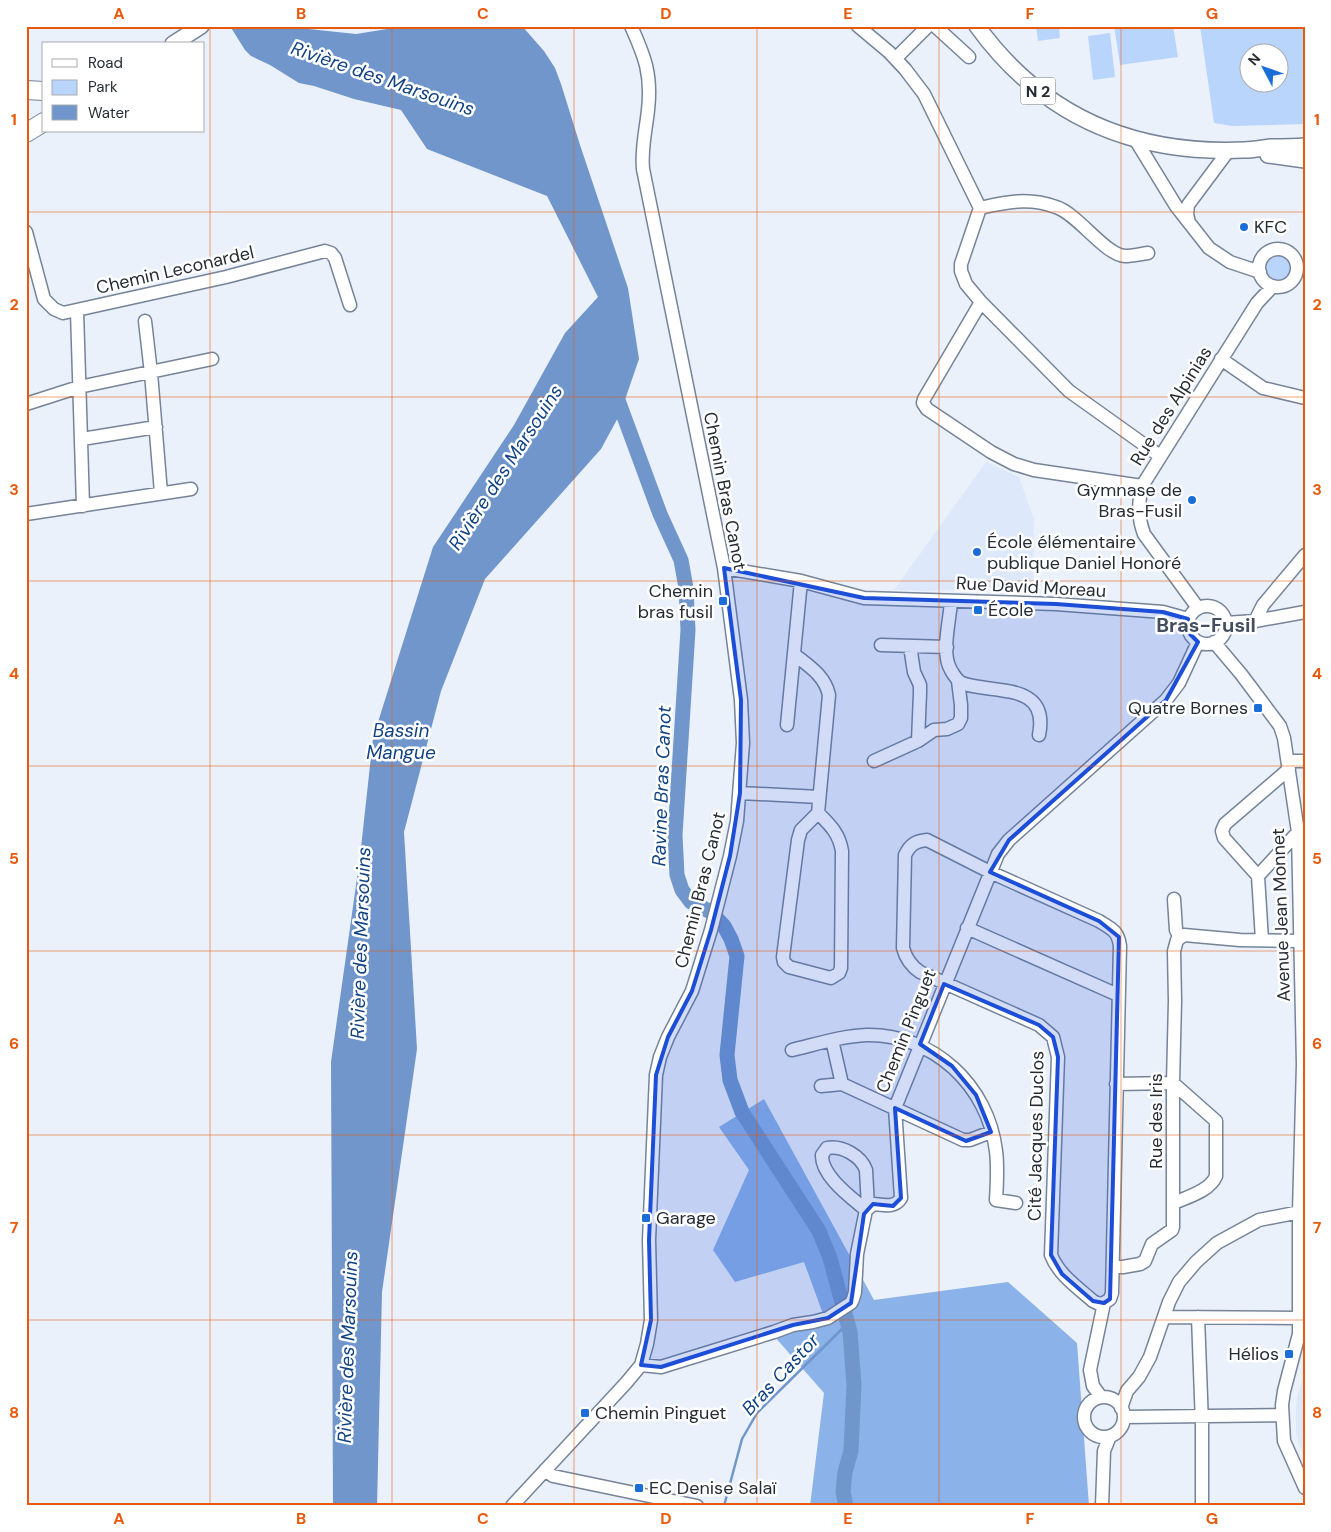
<svg xmlns="http://www.w3.org/2000/svg" width="1331" height="1532" font-family="'DM Sans',sans-serif">
	<style>
		.built { fill: #dde9fb }
		.green { fill: #bad5fc; fill-rule: evenodd }
		.forest { fill: #8bb2e9 }
		.water { fill: #7096cc }
		.lines { fill: none; stroke-linecap: round; stroke-linejoin: round }
		.stream { stroke: #7096cc; stroke-width: 2.5 }
		.river { stroke: #7096cc; stroke-width: 15 }
		.minor-casing { stroke: #758498; stroke-width: 15 }
		.major-casing { stroke: #758498; stroke-width: 18 }
		.highway-casing { stroke: #758498; stroke-width: 20 }
		.minor { stroke: #fff; stroke-width: 12 }
		.major { stroke: #fff; stroke-width: 15 }
		.highway { stroke: #fff; stroke-width: 18 }
		.marked { fill: #1d4ed8; fill-opacity: 0.2; stroke: #1d4ed8; stroke-width: 4; stroke-linejoin: round }
		.grid { fill: none; stroke: #e8590c; stroke-width: 1; stroke-opacity: 0.55 }
		.poi-dot { fill: #1b6ed8; stroke: #fff; stroke-width: 2 }
		.labels { text-anchor: middle; stroke-width: 5; stroke-linejoin: round; paint-order: stroke }
		.shield { fill: #fff; stroke: #676b71; stroke-width: 1 }
		.shield-label { font-size: 16px; font-weight: bold; fill: #262c34 }
		.poi-label { font-size: 18px; fill: #262c34; stroke: #fff; text-anchor: start }
		.street-label { font-size: 18px; fill: #262c34; stroke: #fff }
		.water-label { font-size: 19px; font-style: italic; fill: #114284; stroke: #fff }
		.quarter-label { font-size: 20px; font-weight: bold; fill: #424f61; stroke: #fff }
		.neatline { fill: none; stroke: #e8590c; stroke-width: 2 }
		.grid-label { font-size: 16px; text-anchor: middle; font-weight: bold; fill: #e8590c }
	</style>
	<rect width="100%" height="100%" fill="#ebf1fa"/>
	<path class="built" d="M986,462L1019,477L1034,519L1033,586L926,591L894,590Z
		M1305,1373V1459L1299,1445L1296,1432V1409L1297,1396Z"/>
	<path class="green" d="M1036,26H1059L1060,38L1038,41Z
		M1114,26H1173L1178,57L1120,65Z
		M1200,26H1305V124L1232,126L1214,123ZM1278,52V82H1248V52Z
		M1110,33L1115,77L1093,80L1088,36Z
		M1264 268a14 14 0 1 1 28 0a14 14 0 1 1-28 0Z"/>
	<path class="forest" d="M764,1099L874,1300L1008,1282L1077,1343L1089,1506H810L824,1393L774,1336L823,1314L804,1262L735,1282L713,1250L749,1170L719,1127Z"/>
	<path class="water" d="M230,26H280L356,34L406,26H522L544,51L555,68L561,84L580,145L628,288L639,359L620,414L601,449L485,579L441,691L404,832L417,1049L382,1292L377,1506H333L331,1062L360,857L373,738L433,547L514,425L565,333L598,297L547,196L427,149L401,110L354,99L314,86L299,83L270,65L251,56L245,50Z"/>
	<g class="lines">
		<path class="stream" d="M724,1506L742,1439L757,1413L847,1324"/>
		<path class="river" d="M615,392L660,514L681,560L686,588L688,630L675,835L677,875L682,890L691,902L711,912L724,926L731,939L737,956L727,1055L730,1080L742,1112L819,1231L830,1258L850,1332L854,1385L851,1451L845,1472L843,1492L846,1506"/>
		<defs>
			<path id="minor" d="M858,26L889,52L905,69L924,94L980,208L961,264V271L966,284L981,302L1069,391L1160,456
				M935,26L969,57
				M896,58L928,26
				M1135,139L1176,206L1209,248L1230,262L1260,272
				M980,208C1006,202 1029,197 1056,207C1078,214 1105,255 1125,256C1132,256 1140,254 1148,253
				M1189,223L1187,214L1188,205L1229,150
				M26,232L44,299L54,309L63,313L226,277L325,251L331,253L335,258L350,305
				M1259 268a19 19 0 1 1 38 0a19 19 0 1 1-38 0Z
				M981,302L924,399L923,403L927,409L991,452L1014,464L1034,470L1142,486
				M77,311L83,506
				M145,321L151,373L161,493
				M1221,359L1263,388L1305,398
				M26,404L79,387L212,359
				M82,439L156,427
				M26,514L191,489
				M724,568L801,581L864,598L1056,604L1163,612L1188,619
				M951,601C950,619 942,649 949,666C951,671 956,679 960,682C965,685 972,686 979,687C1010,692 1048,690 1039,735
				M1188 625a19 19 0 1 1 38 0a19 19 0 1 1-38 0Z
				M1198,608L1144,534C1138,518 1138,504 1142,486L1257,303L1273,286
				M1255,621L1263,605L1305,555
				M1225,623L1255,621L1305,612
				M1214,642L1241,674L1280,726L1284,738L1298,832L1303,1064L1299,1212V1334L1284,1391L1282,1405L1284,1441L1305,1488
				M881,645L947,647
				M910,646L914,672L920,685V693L918,741
				M795,655C809,666 825,676 829,695L818,813
				M787,725L801,581
				M874,761L918,741L934,730L947,729L958,724L961,718V705L958,681
				M1288,761H1305
				M740,793L819,797
				M818,813C830,825 839,833 842,851L841,968L839,973L831,978L789,967L784,962L783,957L798,840L801,830Z
				M1258,876L1298,832
				M1174,899L1176,930L1180,938
				M967,928L1118,995
				M1262,940L1258,876L1224,838L1222,831L1225,824L1289,769
				M832,1040L842,1084
				M792,1050C817,1044 841,1036 867,1035C933,1034 988,1085 996,1151C998,1167 997,1184 996,1200L1016,1203
				M1116,1084L1173,1083L1216,1121V1176C1210,1191 1187,1197 1174,1203
				M821,1086L842,1084L963,1140H970L991,1132
				M866,1210C852,1198 821,1176 822,1155L827,1148C842,1145 861,1156 866,1170L868,1207
				M1113,1266L1123,1267L1140,1264L1145,1261L1152,1244L1172,1230L1173,1227V1083L1175,1001L1174,951L1177,940L1184,935L1240,940L1299,941
				M1164,1317L1298,1318
				M1198,1317L1202,1424V1506
				M641,1365L661,1367L774,1332L793,1325L813,1322L828,1318L851,1303L853,1299L855,1292L857,1254L866,1210L874,1204C885,1205 895,1208 901,1198L895,1108L998,854L1009,840L1166,700L1179,683L1198,642
				M1101,1397L1093,1386L1090,1370L1104,1303L1110,1299L1112,1293L1120,946C1118,931 1112,929 1099,921L990,872L927,840C915,841 910,845 905,855L903,948C906,959 911,966 920,972L1039,1025L1053,1037L1058,1057L1051,1255C1059,1275 1077,1287 1093,1301L1099,1304L1104,1303
				M1084 1417a20 20 0 1 1 40 0a20 20 0 1 1-40 0Z
				M1121,1408L1127,1391L1139,1377L1150,1357L1169,1302L1179,1282L1196,1262L1217,1243L1259,1220L1305,1211
				M1124,1417L1282,1415
				M545,1470L553,1476L697,1506
				M512,1506L626,1383L641,1365L647,1344L651,1320L649,1240L656,1075L660,1057L668,1037L692,991L711,930L730,856L737,821L743,743L741,700L724,568L643,169C641,148 646,130 648,110C652,75 645,57 631,26
				M1102,1506L1104,1451L1110,1436"/>
			<path id="major" d="M977,26C1043,117 1133,155 1244,150C1253,150 1262,148 1271,147C1282,147 1293,147 1305,146
				M173,44L201,26
				M1268,155L1305,160"/>
			<path id="highway" d="M26,90L44,91
				M26,133L44,122"/>
		</defs>
		<use href="#minor" class="minor-casing"/>
		<use href="#major" class="major-casing"/>
		<use href="#highway" class="highway-casing"/>
		<use href="#minor" class="minor"/>
		<use href="#major" class="major"/>
		<use href="#highway" class="highway"/>
	</g>
	<path class="marked" d="M724,568L864,598L1056,604L1163,612L1188,619L1189,633L1198,642L1166,700L1009,840L990,872L1099,921L1119,937L1110,1299L1104,1303L1093,1301L1062,1274L1051,1255L1058,1057L1053,1037L1039,1025L944,984L920,1044L952,1066L976,1095L991,1132L966,1141L895,1108L901,1198L893,1206L873,1204L864,1214L851,1303L828,1318L793,1325L661,1367L641,1365L651,1320L649,1240L656,1075L668,1037L692,991L711,930L730,856L740,793L741,700Z"/>
	<path class="grid" d="M210,26V1506M392,26V1506M574,26V1506M757,26V1506M939,26V1506M1121,26V1506M26,212H1305M26,397H1305M26,581H1305M26,766H1305M26,951H1305M26,1135H1305M26,1320H1305"/>
	<g class="poi-dot">
		<circle cx="1244" cy="227" r="5"/>
		<circle cx="1192" cy="500" r="5"/>
		<circle cx="977" cy="552" r="5"/>
		<rect x="718" y="596" width="10" height="10" rx="2.5"/>
		<rect x="973" y="605" width="10" height="10" rx="2.5"/>
		<rect x="1253" y="703" width="10" height="10" rx="2.5"/>
		<rect x="641" y="1213" width="10" height="10" rx="2.5"/>
		<rect x="1284" y="1349" width="10" height="10" rx="2.5"/>
		<rect x="580" y="1408" width="10" height="10" rx="2.5"/>
		<rect x="634" y="1483" width="10" height="10" rx="2.5"/>
	</g>
	<g class="labels">
		<rect class="shield" x="1020.5" y="77.5" width="35" height="27" rx="4"/>
		<g class="shield-label">
			<text x="1038" y="97">N 2</text>
		</g>
		<g class="poi-label">
			<text x="1254" y="233">KFC</text>
			<text x="1182" y="496" text-anchor="end">Gymnase de<tspan x="1182" dy="21">Bras-Fusil</tspan></text>
			<text x="987" y="548">École élémentaire<tspan x="987" dy="21">publique Daniel Honoré</tspan></text>
			<text x="713" y="597" text-anchor="end">Chemin<tspan x="713" dy="21">bras fusil</tspan></text>
			<text x="988" y="616">École</text>
			<text x="1248" y="714" text-anchor="end">Quatre Bornes</text>
			<text x="656" y="1224">Garage</text>
			<text x="1279" y="1360" text-anchor="end">Hélios</text>
			<text x="595" y="1419">Chemin Pinguet</text>
			<text x="649" y="1494">EC Denise Salaï</text>
		</g>
		<g class="street-label">
			<text transform="translate(175 270) rotate(-13)" y="6">Chemin Leconardel</text>
			<text transform="translate(1171 406) rotate(-58)" y="6">Rue des Alpinias</text>
			<text transform="translate(725 491) rotate(79)" y="6">Chemin Bras Canot</text>
			<text transform="translate(1031 587) rotate(3)" y="6">Rue David Moreau</text>
			<text transform="translate(700 890) rotate(-76)" y="6">Chemin Bras Canot</text>
			<text transform="translate(1281 915) rotate(-92)" y="6">Avenue Jean Monnet</text>
			<text transform="translate(906 1031) rotate(-68)" y="6">Chemin Pinguet</text>
			<text transform="translate(1156 1121) rotate(-90)" y="6">Rue des Iris</text>
			<text transform="translate(1036 1136) rotate(-89)" y="6">Cité Jacques Duclos</text>
		</g>
		<g class="water-label">
			<text transform="translate(383 78) rotate(19)" y="7">Rivière des Marsouins</text>
			<text transform="translate(505 467) rotate(-57)" y="7">Rivière des Marsouins</text>
			<text x="401" y="737">Bassin<tspan x="401" dy="22">Mangue</tspan></text>
			<text transform="translate(661 786) rotate(-88)" y="7">Ravine Bras Canot</text>
			<text transform="translate(360 943) rotate(-88)" y="7">Rivière des Marsouins</text>
			<text transform="translate(347 1347) rotate(-88)" y="7">Rivière des Marsouins</text>
			<text transform="translate(780 1374) rotate(-47)" y="7">Bras Castor</text>
		</g>
		<g class="quarter-label">
			<text x="1206" y="632">Bras-Fusil</text>
		</g>
	</g>
	<rect width="1331" height="1532" fill="none" stroke="#ffffff" stroke-width="55"/>
	<rect x="42" y="42" width="162" height="90" fill="#ffffff" stroke="#a8abae"/>
	<rect x="52" y="59" width="25" height="8" fill="#ffffff" stroke="#a8abae"/>
	<text x="88" y="68" font-size="15" fill="#262c34">Road</text>
	<rect x="52" y="80" width="25" height="15" fill="#bad5fc" stroke="#a8abae"/>
	<text x="88" y="92" font-size="15" fill="#262c34">Park</text>
	<rect x="52" y="105" width="25" height="15" fill="#7096cc" stroke="#a8abae"/>
	<text x="88" y="118" font-size="15" fill="#262c34">Water</text>
	<g transform="translate(1264 68) rotate(311)"><circle r="24" fill="#ffffff" stroke="#a8abae"/>
	<path d="M0-4L9 19L0 12L-9 19Z" fill="#1b6ed8"/>
	<text y="-8" font-size="14" font-weight="bold" text-anchor="middle" fill="#262c34">N</text>
	</g>
	<rect x="28" y="28" width="1276" height="1476" class="neatline"/>
	<g class="grid-label">
		<text x="119" y="19">A</text>
		<text x="301" y="19">B</text>
		<text x="483" y="19">C</text>
		<text x="666" y="19">D</text>
		<text x="848" y="19">E</text>
		<text x="1030" y="19">F</text>
		<text x="1212" y="19">G</text>
		<text x="14" y="125">1</text>
		<text x="1317" y="125">1</text>
		<text x="14" y="310">2</text>
		<text x="1317" y="310">2</text>
		<text x="14" y="495">3</text>
		<text x="1317" y="495">3</text>
		<text x="14" y="679">4</text>
		<text x="1317" y="679">4</text>
		<text x="14" y="864">5</text>
		<text x="1317" y="864">5</text>
		<text x="14" y="1049">6</text>
		<text x="1317" y="1049">6</text>
		<text x="14" y="1233">7</text>
		<text x="1317" y="1233">7</text>
		<text x="14" y="1418">8</text>
		<text x="1317" y="1418">8</text>
		<text x="119" y="1524">A</text>
		<text x="301" y="1524">B</text>
		<text x="483" y="1524">C</text>
		<text x="666" y="1524">D</text>
		<text x="848" y="1524">E</text>
		<text x="1030" y="1524">F</text>
		<text x="1212" y="1524">G</text>
	</g>
</svg>
